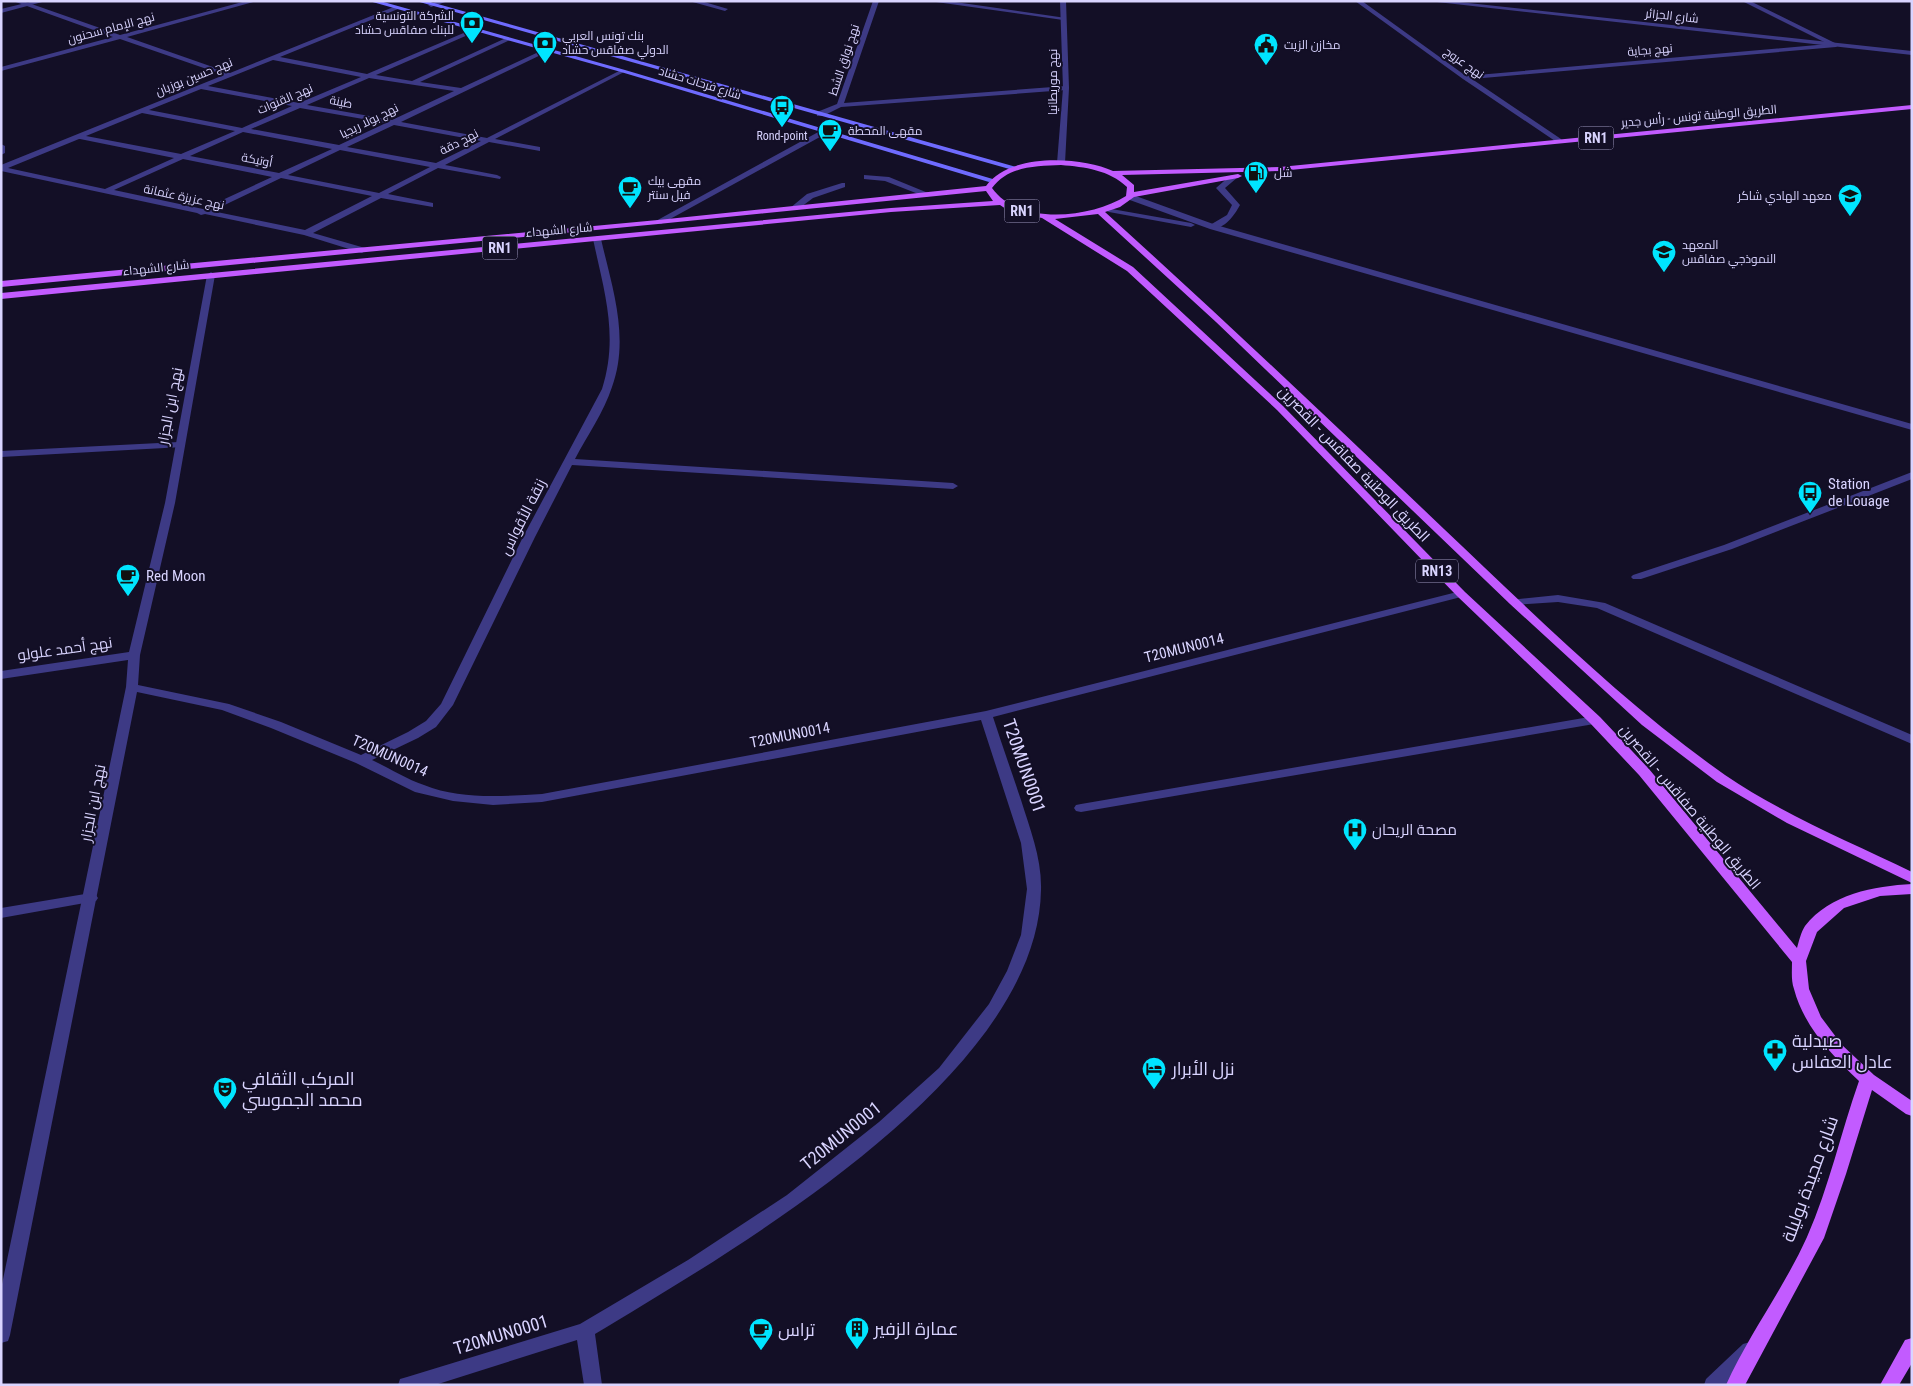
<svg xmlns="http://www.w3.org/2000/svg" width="1913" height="1386" font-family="'Roboto Condensed',Cairo,sans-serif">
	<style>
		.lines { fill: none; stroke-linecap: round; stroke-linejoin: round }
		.service { fill: #3d3a85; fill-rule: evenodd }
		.minor { fill: #3d3a85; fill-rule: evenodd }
		.tertiary { fill: #3d3a85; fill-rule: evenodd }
		.secondary { fill: #6f6bff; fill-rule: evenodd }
		.primary { fill: #c25bff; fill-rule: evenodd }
		.labels { text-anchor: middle; stroke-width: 4; stroke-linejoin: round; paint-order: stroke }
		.far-poi-label { font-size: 12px; fill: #d9d4ff; stroke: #130f26; text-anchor: start }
		.far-street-label { font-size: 12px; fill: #d9d4ff; stroke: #130f26 }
		.shield { fill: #130f26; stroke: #9e99be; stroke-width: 1 }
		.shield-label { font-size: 14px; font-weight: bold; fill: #d9d4ff }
		.street-label { font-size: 15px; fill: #d9d4ff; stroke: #130f26 }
		.poi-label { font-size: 15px; fill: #d9d4ff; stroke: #130f26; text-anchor: start }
		.near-street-label { font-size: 18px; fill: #d9d4ff; stroke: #130f26 }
		.near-poi-label { font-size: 18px; fill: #d9d4ff; stroke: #130f26; text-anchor: start }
	</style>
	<rect width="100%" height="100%" fill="#130f26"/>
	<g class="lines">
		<path class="service" d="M864,175L889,177L933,195L926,197L885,181L864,179Z
			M1231,175L1238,177L1225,188L1240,205C1234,216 1224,230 1210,229V225L1227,215L1232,205L1216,188Z
			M842,183H845V187L813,198L797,210L790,208L807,194Z
			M179,442L183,443V447L1,457V451Z
			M1912,472V479L1732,549L1641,579H1633L1631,577L1633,575L1724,545Z
			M1558,595L1605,603L1912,735V744L1597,608L1558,602L1514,605L1508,602L1510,600Z
			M1595,716L1601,720L1600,723L1081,812L1076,811L1074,808L1076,805L1081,804Z
			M91,893L96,895L98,898L96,901L1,918V908Z"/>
		<path class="minor" d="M13,1H23L120,35L246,1H257L127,37L230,73L396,6L398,9L280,57L367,74L473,29H477V31L376,75L412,81L506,38H510V40L420,82L461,88L545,49H549V51L401,122L487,138L621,70L626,71L495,139L540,147V151L489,142L445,165L497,175L501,177L500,179L438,168L388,194L433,203V207L381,198L313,233L365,248L366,250L362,253L304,235L205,214L201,215L197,213L1,171V165L224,75L120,39L1,71V67L113,37ZM273,60L361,77L299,103L208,86ZM369,78L454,91L392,120L307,105ZM201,89L292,106L242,128L149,110ZM300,108L386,123L339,145L251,129ZM142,113L235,131L181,154L86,136ZM394,125L481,141L436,163L347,147ZM243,132L332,149L279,173L190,156ZM79,139H80L174,158L105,189L8,168ZM340,150L430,167L379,193L288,175ZM183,159L272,177L203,209L114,190ZM281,178L372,196L305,230L212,211Z
			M437,1H448L431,7L428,5Z
			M689,1H701L728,9L725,11Z
			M873,1H879L844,103L1066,86L1069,88L1066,90L841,107L823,116H817V112L837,104Z
			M929,1H948L1066,18L1063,20Z
			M1355,1H1362L1466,76L1828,44L1742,1H1750L1839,45L1836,47L1472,79L1561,139L1562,141L1558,143L1463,79Z
			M822,130L829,132L661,224L654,222Z
			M1,144L5,146V153L1,155Z
			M597,236L601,239C612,287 630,338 612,387C604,412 587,436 575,459L953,483L958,486L953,489L572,465L535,537L453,705L436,727L418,738L372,760C389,768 406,779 424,785C461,800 503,796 542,794L986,711L1461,591L1467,594L1465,596L993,717C1002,745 1012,773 1021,800C1030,829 1042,859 1041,890C1038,1076 737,1248 595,1334L602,1385H584L577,1340L435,1385H398L400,1379L407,1377L580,1324L688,1260L787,1195L879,1122L939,1068L989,1004L1007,971L1021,935L1027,889L1021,843L981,720L542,802L493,805L453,801L415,792L356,763L271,728L222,710L137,692L10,1335L8,1341L1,1343V1289L126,687L128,660L1,679V671L129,652L165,503L207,275L211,272L215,275L175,503L140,655L138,685L229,704L281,722L361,755L408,732L426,721L441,704L523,537L602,389C619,336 604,291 593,239Z
			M1750,1342L1757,1344L1759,1350L1757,1356L1726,1385H1704L1706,1379L1743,1344Z"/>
		<path class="tertiary" d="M34,1H46L1,13V9Z
			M1060,1H1066L1069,88L1065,163L1061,165L1057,163L1063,88Z
			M1428,1H1450L1912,51V55Z
			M1127,195H1133L1216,225L1912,424V430L1210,229L1127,199Z
			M1106,208L1191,223L1195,225L1191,227L1109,212L1105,210Z"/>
		<path class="secondary" d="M369,1H380L625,70L996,180L989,182L621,72Z
			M416,1H427L1020,168L1013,170Z"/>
		<path class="primary" d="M1912,105V109L1280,171L1122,175L1134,185V192L1238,174L1242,176L1238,178L1134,197L1120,207L1105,212C1220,316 1332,422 1444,529C1533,613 1624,704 1725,775C1782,814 1850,842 1912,872V883L1787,823L1717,782L1642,725L1510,604L1216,322L1098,214L1055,219L1133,267L1283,406L1465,592L1600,717L1649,769L1797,948C1799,941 1801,932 1805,926C1830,894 1874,886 1912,884V894L1880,896L1844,908L1817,932L1806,961L1809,989L1821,1017L1842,1045L1874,1075L1912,1101V1116L1906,1114L1872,1090L1846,1174L1824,1238L1745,1385H1726C1749,1334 1784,1288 1807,1237C1829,1187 1841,1132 1859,1081C1832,1055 1804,1027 1794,989C1791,981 1792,971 1792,962L1639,775L1590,723L1457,596L1277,410L1127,271L1042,218L1009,211L1000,205L891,212L1,299V293L891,208L993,201L986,191L658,224L1,287V281L658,220L986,186C1009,153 1080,156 1113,171L1280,167ZM1061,165C1085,167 1109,170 1127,187L1126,196C1091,218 1019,226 992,188C1008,166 1036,166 1061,165Z
			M1912,1338V1363L1899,1385H1880L1905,1340Z"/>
	</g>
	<defs>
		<symbol id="bank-pin" viewBox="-11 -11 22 30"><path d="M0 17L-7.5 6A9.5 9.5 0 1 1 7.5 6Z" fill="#00e5ff" stroke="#130f26"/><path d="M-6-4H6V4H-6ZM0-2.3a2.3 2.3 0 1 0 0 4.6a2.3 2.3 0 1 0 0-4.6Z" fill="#111"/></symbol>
		<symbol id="civic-pin" viewBox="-11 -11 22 30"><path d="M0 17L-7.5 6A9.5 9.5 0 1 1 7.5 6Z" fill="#00e5ff" stroke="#130f26"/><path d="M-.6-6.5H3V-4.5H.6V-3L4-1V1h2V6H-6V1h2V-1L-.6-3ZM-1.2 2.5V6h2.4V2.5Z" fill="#111"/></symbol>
		<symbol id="bus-pin" viewBox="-11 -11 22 30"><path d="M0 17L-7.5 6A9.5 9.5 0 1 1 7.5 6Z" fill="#00e5ff" stroke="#130f26"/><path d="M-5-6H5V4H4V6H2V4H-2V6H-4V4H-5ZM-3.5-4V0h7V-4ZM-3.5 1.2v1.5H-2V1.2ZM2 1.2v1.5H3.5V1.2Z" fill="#111"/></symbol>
		<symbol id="cafe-pin" viewBox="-11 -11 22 30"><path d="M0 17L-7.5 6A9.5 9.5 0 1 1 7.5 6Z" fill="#00e5ff" stroke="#130f26"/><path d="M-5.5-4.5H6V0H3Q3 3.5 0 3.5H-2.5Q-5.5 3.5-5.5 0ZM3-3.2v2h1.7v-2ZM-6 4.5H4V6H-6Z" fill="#111"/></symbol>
		<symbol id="fuel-pin" viewBox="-11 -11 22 30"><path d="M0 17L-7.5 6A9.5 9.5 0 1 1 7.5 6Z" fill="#00e5ff" stroke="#130f26"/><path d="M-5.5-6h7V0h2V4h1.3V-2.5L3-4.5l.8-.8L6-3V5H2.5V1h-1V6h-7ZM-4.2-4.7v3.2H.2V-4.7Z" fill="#111"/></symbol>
		<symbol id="school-pin" viewBox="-11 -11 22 30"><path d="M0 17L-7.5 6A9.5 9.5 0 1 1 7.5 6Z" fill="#00e5ff" stroke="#130f26"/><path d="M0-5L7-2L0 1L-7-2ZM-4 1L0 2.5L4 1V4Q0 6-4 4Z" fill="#111"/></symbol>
		<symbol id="hospital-pin" viewBox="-11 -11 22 30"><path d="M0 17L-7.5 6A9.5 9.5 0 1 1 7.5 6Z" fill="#00e5ff" stroke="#130f26"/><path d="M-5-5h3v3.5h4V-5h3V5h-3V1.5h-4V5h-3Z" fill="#111"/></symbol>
		<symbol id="pharmacy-pin" viewBox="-11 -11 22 30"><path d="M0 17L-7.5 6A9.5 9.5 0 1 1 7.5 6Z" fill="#00e5ff" stroke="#130f26"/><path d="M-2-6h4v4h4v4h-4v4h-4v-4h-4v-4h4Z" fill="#111"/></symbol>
		<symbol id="hotel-pin" viewBox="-11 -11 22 30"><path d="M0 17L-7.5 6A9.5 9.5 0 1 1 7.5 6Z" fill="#00e5ff" stroke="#130f26"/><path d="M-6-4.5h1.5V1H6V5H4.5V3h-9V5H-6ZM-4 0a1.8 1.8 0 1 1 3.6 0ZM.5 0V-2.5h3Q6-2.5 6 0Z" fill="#111"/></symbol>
		<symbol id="theatre-pin" viewBox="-11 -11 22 30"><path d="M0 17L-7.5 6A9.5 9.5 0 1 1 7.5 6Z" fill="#00e5ff" stroke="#130f26"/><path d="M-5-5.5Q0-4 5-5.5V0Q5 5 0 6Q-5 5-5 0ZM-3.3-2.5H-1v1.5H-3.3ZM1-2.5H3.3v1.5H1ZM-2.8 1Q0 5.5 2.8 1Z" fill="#111"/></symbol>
		<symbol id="building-pin" viewBox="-11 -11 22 30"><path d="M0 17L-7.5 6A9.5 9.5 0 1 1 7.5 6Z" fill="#00e5ff" stroke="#130f26"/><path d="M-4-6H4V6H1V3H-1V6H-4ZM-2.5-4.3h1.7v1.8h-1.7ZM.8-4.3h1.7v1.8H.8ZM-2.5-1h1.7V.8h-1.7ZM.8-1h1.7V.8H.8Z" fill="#111"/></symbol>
	</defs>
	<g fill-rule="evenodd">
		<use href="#bank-pin" x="458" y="9" width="28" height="38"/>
		<use href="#bank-pin" x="531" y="29" width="28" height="38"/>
		<use href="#civic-pin" x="1252" y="31" width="28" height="38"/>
		<use href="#bus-pin" x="768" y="93" width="28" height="38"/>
		<use href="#cafe-pin" x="816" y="117" width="28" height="38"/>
		<use href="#fuel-pin" x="1242" y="159" width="28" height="38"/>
		<use href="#cafe-pin" x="616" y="174" width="28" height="38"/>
		<use href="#school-pin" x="1836" y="182" width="28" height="38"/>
		<use href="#school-pin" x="1650" y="238" width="28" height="38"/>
		<use href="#bus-pin" x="1796" y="479" width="28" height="38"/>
		<use href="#cafe-pin" x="114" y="562" width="28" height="38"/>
		<use href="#hospital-pin" x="1341" y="816" width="28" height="38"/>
		<use href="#pharmacy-pin" x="1761" y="1037" width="28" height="38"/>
		<use href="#hotel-pin" x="1140" y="1055" width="28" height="38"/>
		<use href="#theatre-pin" x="211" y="1075" width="28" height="38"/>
		<use href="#building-pin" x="843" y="1315" width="28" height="38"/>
		<use href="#cafe-pin" x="747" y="1316" width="28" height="38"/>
	</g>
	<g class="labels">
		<g class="far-poi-label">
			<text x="454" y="20" text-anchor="end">الشركة التونسية<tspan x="454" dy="14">للبنك صفاقس حشاد</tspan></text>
			<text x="562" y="40">بنك تونس العربي<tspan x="562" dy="14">الدولي صفاقس حشاد</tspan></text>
			<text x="1284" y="49">مخازن الزيت</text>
			<text x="848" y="135">مقهى المحطة</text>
			<text x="782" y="140" text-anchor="middle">Rond-point</text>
			<text x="1274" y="177">شل</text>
			<text x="648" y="185">مقهى بيك<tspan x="648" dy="14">فيل سنتر</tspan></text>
			<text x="1832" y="200" text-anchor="end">معهد الهادي شاكر</text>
			<text x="1682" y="249">المعهد<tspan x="1682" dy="14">النموذجي صفاقس</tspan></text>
		</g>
		<g class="far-street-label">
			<text transform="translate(1672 16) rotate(6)" y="4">شارع الجزائر</text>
			<text transform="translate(111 28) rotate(-15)" y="4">نهج الإمام سحنون</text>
			<text transform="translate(1650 50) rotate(-5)" y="4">نهج بجاية</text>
			<text transform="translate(844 60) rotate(-72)" y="4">نهج نواق الشط</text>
			<text transform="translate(1464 63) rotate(35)" y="4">نهج عروج</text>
			<text transform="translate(194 77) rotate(-22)" y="4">نهج حسين بوزيان</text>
			<text transform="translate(1053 82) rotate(-90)" y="4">نهج موريطانيا</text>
			<text transform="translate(700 83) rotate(17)" y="4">شارع فرحات حشاد</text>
			<text transform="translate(285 99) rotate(-23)" y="4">نهج القنوات</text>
			<text transform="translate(341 102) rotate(11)" y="4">طينة</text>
			<text transform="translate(1699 116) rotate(-5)" y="4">الطريق الوطنية تونس - رأس جدير</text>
			<text transform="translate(369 121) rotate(-26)" y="4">نهج بولا ريجيا</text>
			<text transform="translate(459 142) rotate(-27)" y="4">نهج دقة</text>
			<text transform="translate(257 160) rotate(11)" y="4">أوتيكة</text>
			<text transform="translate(184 197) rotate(12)" y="4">نهج عزيزة عثمانة</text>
			<text transform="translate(559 230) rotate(-5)" y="4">شارع الشهداء</text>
			<text transform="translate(156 268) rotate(-6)" y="4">شارع الشهداء</text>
		</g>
		<g class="shield">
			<rect x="1578.5" y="126.5" width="35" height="23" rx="4"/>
			<rect x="1004.5" y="199.5" width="35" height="23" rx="4"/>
			<rect x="482.5" y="236.5" width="35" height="23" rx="4"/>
			<rect x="1416" y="559.5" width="42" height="23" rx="4"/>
		</g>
		<g class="shield-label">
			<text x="1596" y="143">RN1</text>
			<text x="1022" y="216">RN1</text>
			<text x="500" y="253">RN1</text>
			<text x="1437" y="576">RN13</text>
		</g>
		<g class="street-label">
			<text transform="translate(170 406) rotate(-79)" y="5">نهج ابن الجزار</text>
			<text transform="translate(1354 464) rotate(46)" y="5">الطريق الوطنية صفاقس - القصرين</text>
			<text transform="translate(523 517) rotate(-63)" y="5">زنقة الأقواس</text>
			<text transform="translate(1184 648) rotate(-14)" y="5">T20MUN0014</text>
			<text transform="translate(65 649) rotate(-8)" y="5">نهج أحمد علولو</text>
			<text transform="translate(790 735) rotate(-11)" y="5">T20MUN0014</text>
			<text transform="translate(390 756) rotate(24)" y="5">T20MUN0014</text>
			<text transform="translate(93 803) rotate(-79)" y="5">نهج ابن الجزار</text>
			<text transform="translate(1690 807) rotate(50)" y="5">الطريق الوطنية صفاقس - القصرين</text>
		</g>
		<g class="poi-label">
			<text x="1828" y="489">Station<tspan x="1828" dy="17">de Louage</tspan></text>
			<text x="146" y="581">Red Moon</text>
			<text x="1372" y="835">مصحة الريحان</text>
		</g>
		<g class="near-street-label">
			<text transform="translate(1024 766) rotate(71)" y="6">T20MUN0001</text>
			<text transform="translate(841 1136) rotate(-39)" y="6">T20MUN0001</text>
			<text transform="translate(1810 1179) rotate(-70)" y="6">شارع مجيدة بوليلة</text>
			<text transform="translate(501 1335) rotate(-17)" y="6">T20MUN0001</text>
		</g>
		<g class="near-poi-label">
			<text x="1792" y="1047">صيدلية<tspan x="1792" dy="21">عادل العفاس</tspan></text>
			<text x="1172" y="1075">نزل الأبرار</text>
			<text x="242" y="1085">المركب الثقافي<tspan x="242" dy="21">محمد الجموسي</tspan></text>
			<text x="874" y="1335">عمارة الزفير</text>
			<text x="778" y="1336">تراس</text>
		</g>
	</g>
	<rect width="1913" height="1386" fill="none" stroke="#d9d4ff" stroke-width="5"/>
</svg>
